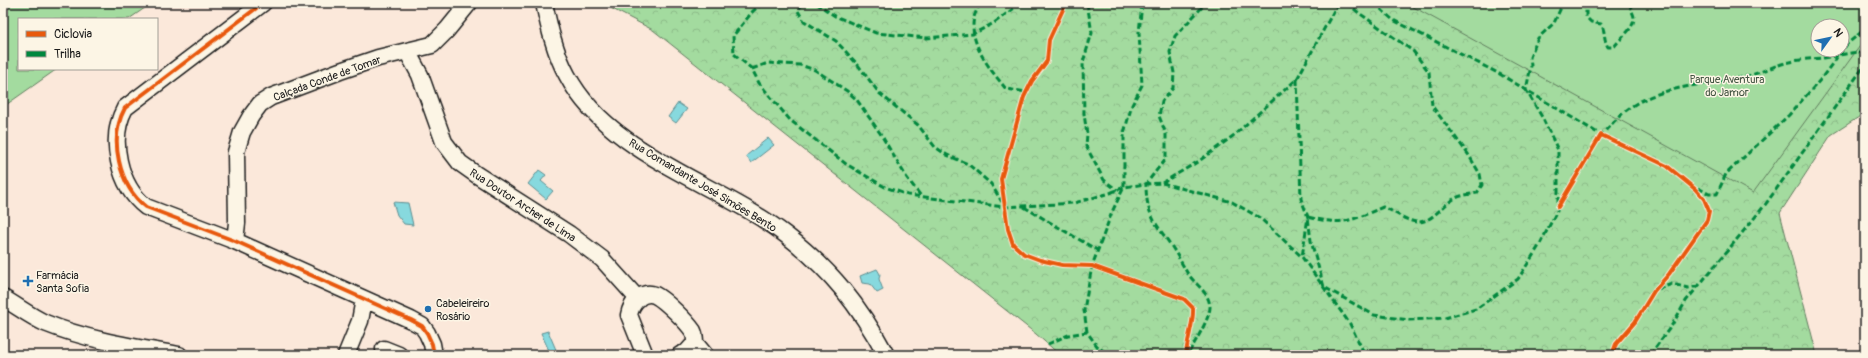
<svg xmlns="http://www.w3.org/2000/svg" width="1868" height="358" font-family="Pangolin,sans-serif">
	<style>
		.forest { fill: url(#forest-crowns); stroke: #607c5e; fill-rule: evenodd }
		.green { fill: #a3db9f; stroke: #607c5e; fill-rule: evenodd }
		.water { fill: #87d9de; stroke: #5c8d90 }
		.lines { fill: none; stroke-linecap: round; stroke-linejoin: round }
		.minor-casing { stroke: #1c1c1c; stroke-width: 19 }
		.minor { stroke: #fcf5e5; stroke-width: 16 }
		.quiet { stroke: #00873e; stroke-width: 3; stroke-dasharray: 6 3; stroke-linecap: butt }
		.cycleway-casing { stroke: #fcf5e5; stroke-width: 6 }
		.cycleway { stroke: #e8590c; stroke-width: 4 }
		.poi-dot { fill: #1f6fb2; stroke: #fcf5e5; stroke-width: 1.5 }
		.labels { text-anchor: middle; stroke-width: 3; stroke-linejoin: round; paint-order: stroke }
		.street-label { font-size: 11px; fill: #1c1c1c; stroke: #fcf5e5 }
		.park-label { font-size: 11px; fill: #445543; stroke: #fcf5e5 }
		.poi-label { font-size: 11px; fill: #1c1c1c; stroke: #fcf5e5; text-anchor: start }
	</style>
	<defs>
		<pattern id="forest-crowns" width="20" height="18" patternUnits="userSpaceOnUse"><rect width="20" height="18" fill="#a3db9f"/><path d="M2 6a3 3 0 1 1 6 0M12 15a3 3 0 1 1 6 0" fill="none" stroke="#8cbb88"/></pattern>
	</defs>
	<rect width="100%" height="100%" fill="#fbe8da"/>
	<filter id="ink" filterUnits="userSpaceOnUse"><feTurbulence type="fractalNoise" baseFrequency=".025" numOctaves="2"/><feDisplacementMap in="SourceGraphic" scale="8" xChannelSelector="R" yChannelSelector="G"/><feConvolveMatrix kernelMatrix="1 2 1 2 8 2 1 2 1" color-interpolation-filters="sRGB"/></filter>
	<g filter="url(#ink)">
		<path class="forest" d="M601,3H1865V113L1831,135L1780,213L1817,355H1060L1036,334L653,30ZM1818,26H1842V50H1818Z"/>
		<path class="green" d="M3,3H152L129,19H19V69H57L3,107Z
			M1406,3H1865V39L1753,193ZM1818,26H1842V50H1818Z"/>
		<path class="water" d="M678,103L687,109L676,123L668,117Z
			M768,138L774,145L751,163L746,156Z
			M539,170L546,175L541,181L553,191L546,199L528,184Z
			M393,202L408,203L413,225L404,224L397,215Z
			M877,269L880,274L879,279L883,290L877,293L870,284L862,283L860,276Z
			M548,331L557,352L551,355L541,333Z"/>
		<g class="lines">
			<defs>
				<path id="minor" d="M263,3L125,108C108,139 119,186 146,207L235,241L411,320L422,326L427,333L432,344L434,355
					M544,3C549,27 555,53 567,75C608,154 718,183 786,235C831,270 859,305 886,355
					M407,51L420,75L444,142L460,163L477,175L569,234L602,259L638,299
					M235,241L237,223L236,152L242,132L251,116L260,104L271,97L340,71L378,58L432,45L447,30L469,3
					M3,298C17,306 30,316 45,323C87,340 134,347 179,355
					M695,343L705,355
					M384,349L399,355
					M346,355L360,321L364,299
					M645,355L629,315C631,304 641,290 655,295C665,300 687,322 693,331C695,335 695,339 695,343L687,352L680,355"/>
			</defs>
			<use href="#minor" class="minor-casing"/>
			<use href="#minor" class="minor"/>
			<path class="quiet" d="M763,3L753,11L733,36L734,54L752,69L759,83L790,120L846,164L885,187L908,195L1005,207L1074,203L1110,193L1124,187L1146,184L1162,183L1232,202L1260,218L1302,257
				M802,3L798,11L804,21L836,41L858,65L879,93L918,125L935,147L947,155L968,164L991,184L1002,202
				M816,3L835,16L876,33L927,38L973,34L994,23L1021,3
				M980,3C978,8 975,13 974,17C968,44 991,70 1006,89L1027,92
				M1087,3L1092,33L1083,62L1084,114L1087,134L1086,146L1104,180L1117,190
				M1347,3L1359,13L1413,51L1429,72L1432,106L1468,154L1480,174L1482,185L1477,193C1471,194 1464,195 1458,197C1444,202 1433,223 1417,222C1405,221 1394,211 1383,207C1350,221 1344,226 1308,217L1311,241L1324,287L1374,315L1409,320L1445,318L1476,309L1518,279L1539,246L1560,205
				M1374,3L1393,20L1498,73L1601,135C1612,124 1623,111 1637,103C1669,85 1708,85 1743,77C1759,74 1774,65 1790,62C1800,59 1812,59 1823,58C1837,56 1850,52 1865,52
				M1582,3L1586,9V17L1591,22L1601,24C1606,32 1603,39 1608,47H1614C1620,38 1634,29 1634,18C1634,13 1629,9 1631,3
				M752,69L768,63L800,65L815,70L847,91L857,100L880,133L907,178L921,196
				M1297,79L1301,199L1308,217L1302,257L1350,324L1365,355
				M1162,183L1199,161L1233,136L1297,79L1338,3
				M1698,188L1709,194H1717L1726,174L1789,115L1820,80L1847,44L1865,29
				M1558,203V150L1542,117L1526,90L1531,66L1530,57L1538,38L1554,23L1563,3
				M1024,207L1097,250
				M1658,289L1672,284L1688,288L1698,286
				M1087,332L1084,310L1092,266L1112,212L1124,187V133L1132,105L1142,85L1139,33L1142,3
				M1048,344L1068,335L1087,332L1097,346L1108,355
				M1189,352C1195,342 1210,318 1210,307C1209,292 1196,285 1188,274C1183,266 1178,256 1172,247C1156,223 1146,216 1146,184L1166,158V134L1159,116L1162,101L1173,88L1174,73L1170,52L1175,36L1206,3
				M1650,355L1672,325L1686,301L1765,205L1865,65"/>
			<defs>
				<path id="cycleway" d="M263,3L125,108C108,139 119,186 146,207L235,241L411,320L422,326L427,333L432,344L434,355
					M1066,3L1049,40L1047,61L1032,81L1024,97L1001,179L1008,229L1013,244L1024,254L1040,260L1062,265L1092,266L1184,299L1193,308C1194,323 1187,339 1186,355
					M1558,207L1601,135L1667,166L1695,189L1704,199L1709,211L1707,220L1669,274L1654,291L1635,322L1616,344L1612,355"/>
			</defs>
			<use href="#cycleway" class="cycleway-casing"/>
			<use href="#cycleway" class="cycleway"/>
		</g>
	</g>
	<g class="poi-dot">
		<path d="M26 275h4v4h4v4h-4v4h-4v-4h-4v-4h4z"/>
		<circle cx="428" cy="309" r="4"/>
	</g>
	<g class="labels">
		<g class="street-label">
			<text transform="translate(327 78) rotate(-20)" y="4">Calçada Conde de Tomar</text>
			<text transform="translate(703 185) rotate(31)" y="4">Rua Comandante José Simões Bento</text>
			<text transform="translate(523 205) rotate(33)" y="4">Rua Doutor Archer de Lima</text>
		</g>
		<g class="park-label">
			<text x="1727" y="83">Parque Aventura<tspan x="1727" dy="13">do Jamor</tspan></text>
		</g>
		<g class="poi-label">
			<text x="36" y="279">Farmácia<tspan x="36" dy="13">Santa Sofia</tspan></text>
			<text x="436" y="307">Cabeleireiro<tspan x="436" dy="13">Rosário</tspan></text>
		</g>
	</g>
	<rect width="1868" height="358" fill="none" stroke="#fcf5e5" stroke-width="16"/>
	<rect x="8" y="8" width="1852" height="342" fill="none" stroke="#1c1c1c" stroke-width="1.5" filter="url(#ink)"/>
	<rect x="18" y="18" width="140" height="52" fill="#fcf5e5" stroke="#a29e95"/>
	<rect x="26" y="31" width="20" height="6" fill="#e8590c" stroke="#a29e95"/>
	<text x="54" y="38" font-size="12" fill="#1c1c1c">Ciclovia</text>
	<rect x="26" y="51" width="20" height="6" fill="#00873e" stroke="#a29e95"/>
	<text x="54" y="58" font-size="12" fill="#1c1c1c">Trilha</text>
	<g transform="translate(1830 38) rotate(57)"><circle r="19" fill="#fcf5e5" stroke="#a29e95"/>
	<path d="M0-3L7 15L0 10L-7 15Z" fill="#1f6fb2"/>
	<text y="-6" font-size="11" font-weight="bold" text-anchor="middle" fill="#1c1c1c">N</text>
	</g>
</svg>
